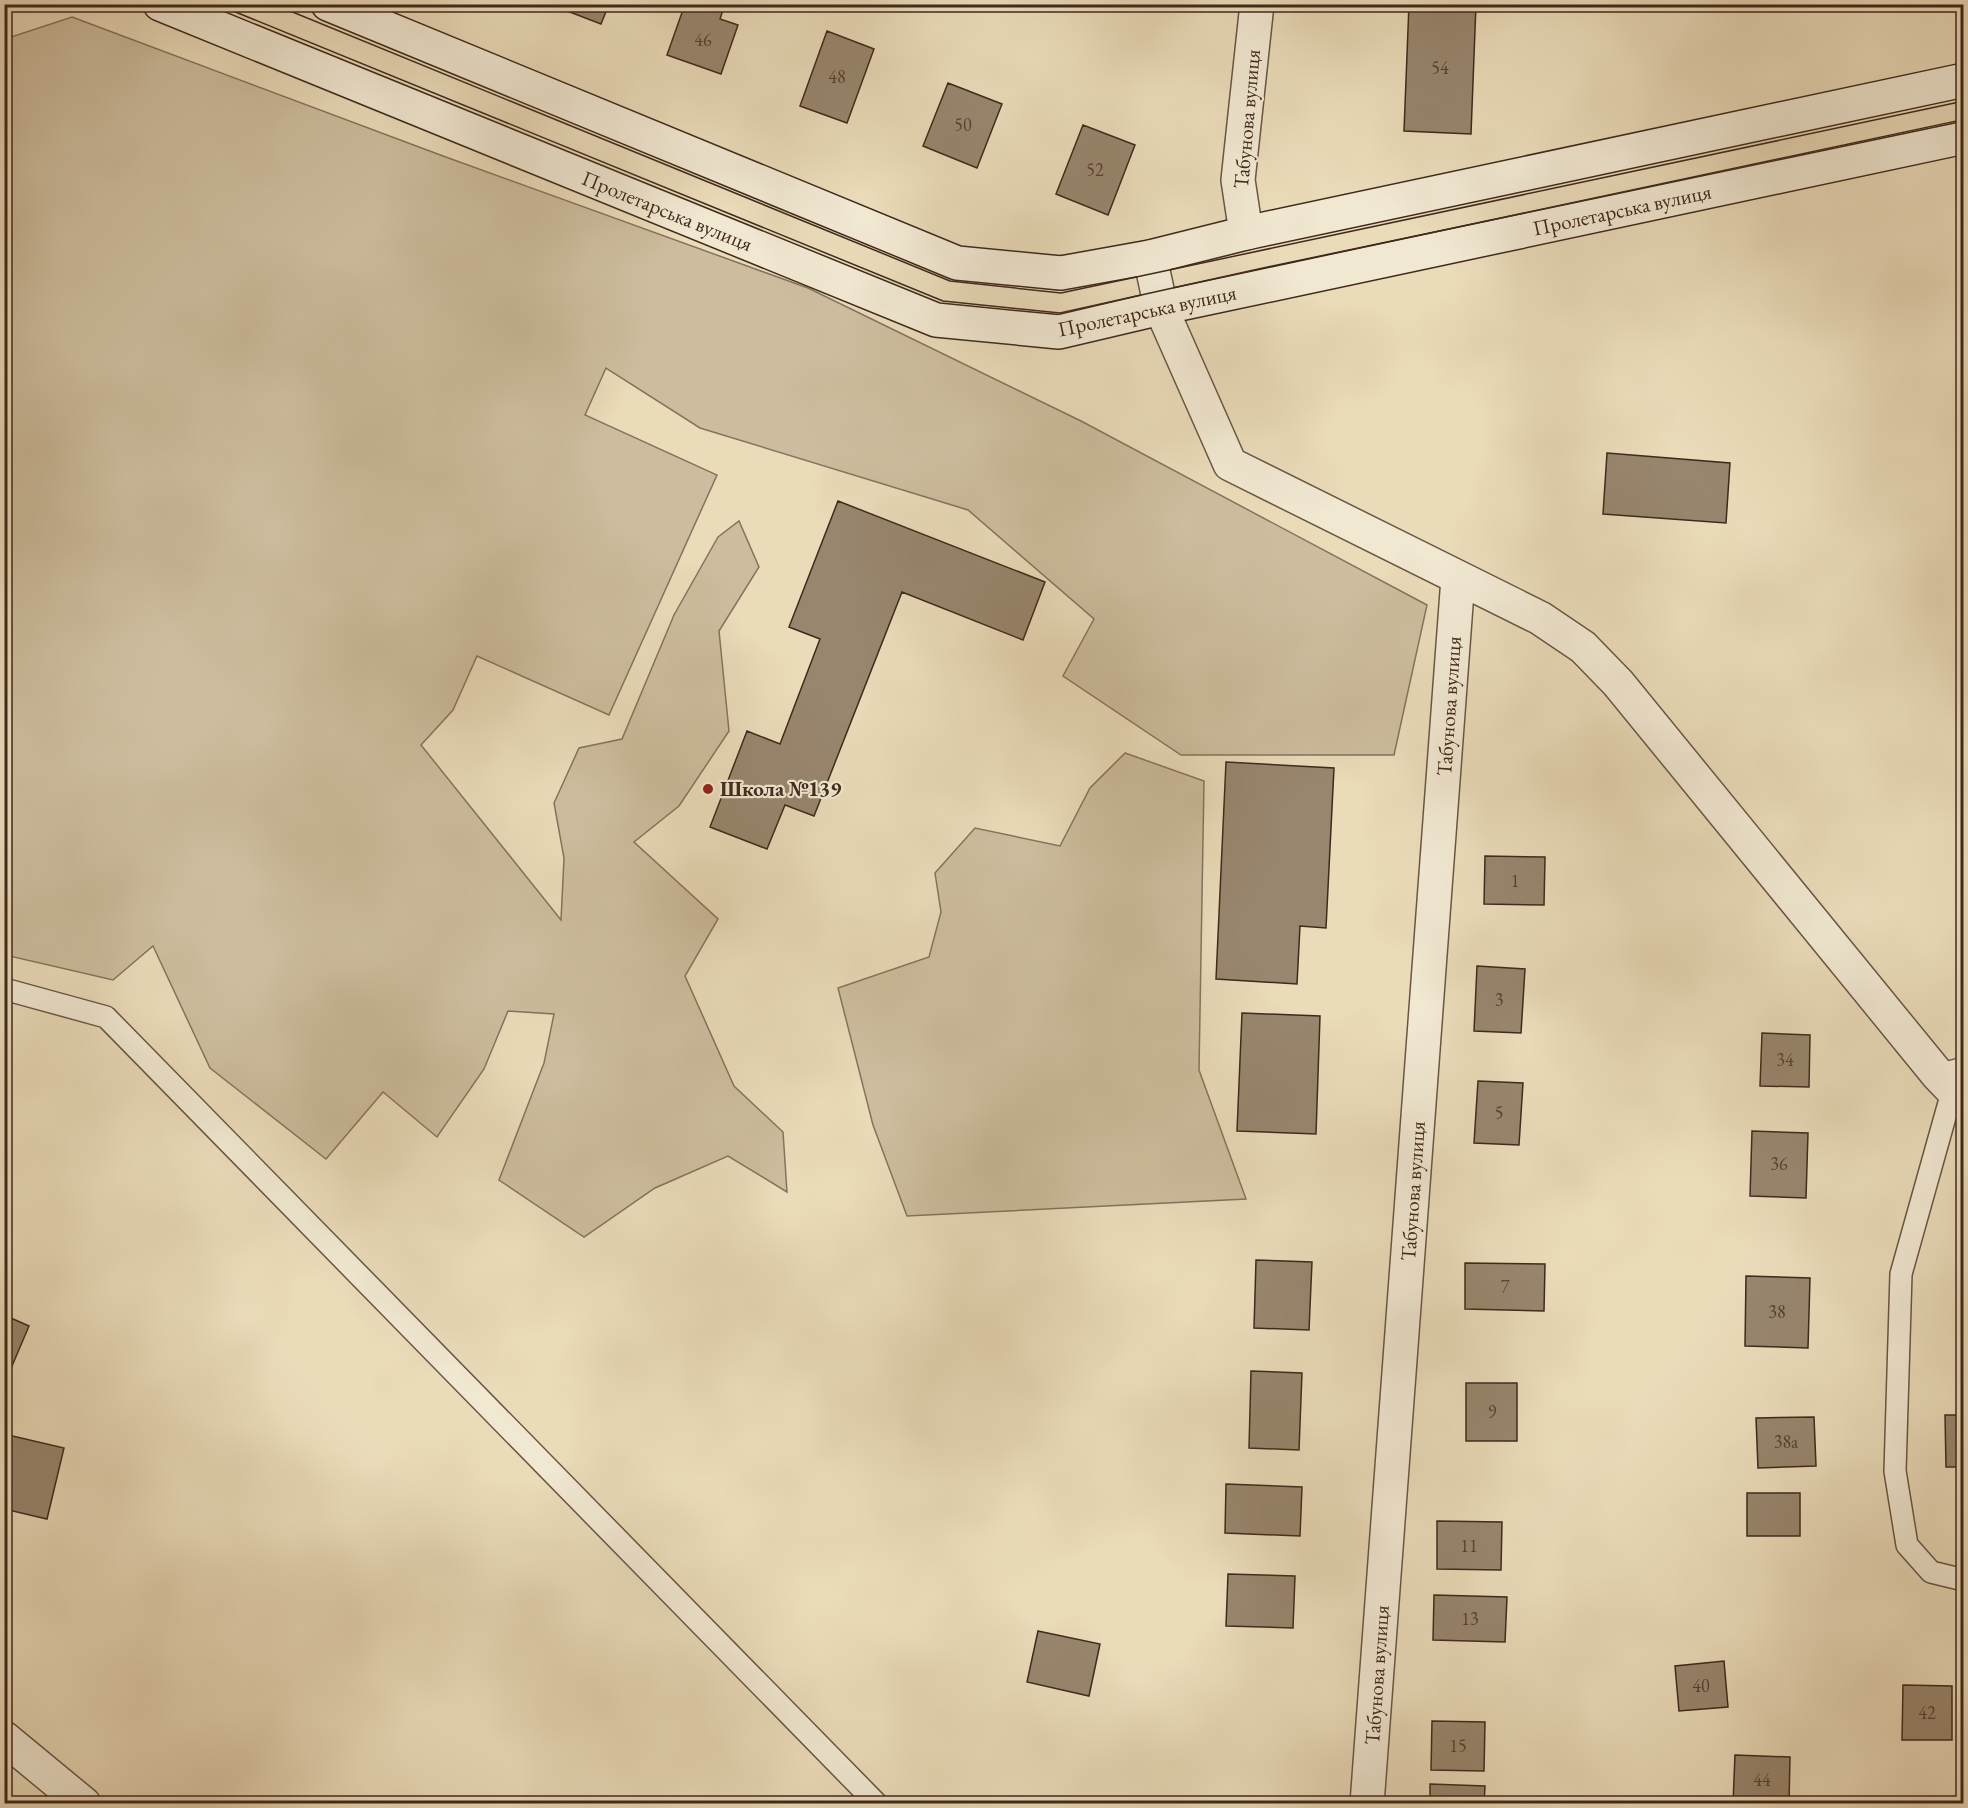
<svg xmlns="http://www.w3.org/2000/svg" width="1968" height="1808" font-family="'EB Garamond',serif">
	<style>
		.green { fill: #cdbd9e; stroke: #86735d; stroke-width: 1.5 }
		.building { fill: #98866e; stroke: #40291c; stroke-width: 1.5 }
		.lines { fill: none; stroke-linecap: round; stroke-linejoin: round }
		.service-casing { stroke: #6a5643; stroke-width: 24 }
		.minor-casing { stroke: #6a5643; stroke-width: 36 }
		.secondary-casing { stroke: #40291c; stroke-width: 36 }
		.service { stroke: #f1e8d2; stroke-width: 21 }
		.minor { stroke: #f1e8d2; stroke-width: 33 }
		.secondary { stroke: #f1e8d2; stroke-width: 33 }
		.tram { stroke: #40291c; stroke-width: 1.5 }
		.poi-dot { fill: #8f2418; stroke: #f1e8d2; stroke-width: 2 }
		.labels { text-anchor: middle; stroke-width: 4.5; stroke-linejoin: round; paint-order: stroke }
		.number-label { font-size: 18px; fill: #564030 }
		.street-label { font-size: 21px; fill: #40291c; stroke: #f1e8d2 }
		.poi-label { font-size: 21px; font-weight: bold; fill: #40291c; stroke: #f1e8d2; text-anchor: start }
	</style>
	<rect width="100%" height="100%" fill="#eadbb9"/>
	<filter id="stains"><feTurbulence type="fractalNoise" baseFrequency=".00333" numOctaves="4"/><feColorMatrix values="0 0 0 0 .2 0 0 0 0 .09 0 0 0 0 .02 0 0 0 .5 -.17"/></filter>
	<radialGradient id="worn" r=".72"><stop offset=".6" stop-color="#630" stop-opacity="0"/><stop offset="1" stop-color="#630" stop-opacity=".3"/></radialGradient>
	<path class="green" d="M72,17L443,156L808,288L1081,421L1427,605L1394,755H1181L1063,676L1094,619L968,510L700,428L606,368L585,415L717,475L609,715L477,656L453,710L421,745L561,920L564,858L554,803L579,748L622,739L674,615L718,537L739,521L759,567L719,631L729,731L679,806L634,842L718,919L685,976L734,1086L783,1132L787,1192L728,1156L655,1188L584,1237L499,1180L544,1063L554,1014L508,1011L484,1069L437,1137L383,1092L326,1159L210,1068L153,946L113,980L5,955V39Z
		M1125,753L1204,781L1199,1070L1246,1199L907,1216L873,1125L838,988L929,957L941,912L935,873L975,828L1060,846L1090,788Z"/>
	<path class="building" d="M549,4H609L601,24Z
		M685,4H725L720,19L738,25L721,74L667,55Z
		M1409,4H1476L1471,134L1404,131Z
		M827,31L874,49L847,123L800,106Z
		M948,83L1002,104L977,168L923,146Z
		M1083,125L1135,145L1108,215L1056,194Z
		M1607,453L1730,463L1726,523L1603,514Z
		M838,501L1045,582L1023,640L902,592L814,816L785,805L767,849L710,827L747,731L780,744L820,639L789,627Z
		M1226,762L1334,768L1326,928L1300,926L1297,984L1216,979Z
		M1485,856L1545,857L1544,905L1484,904Z
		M1477,966L1525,969L1521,1033L1474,1031Z
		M1242,1013L1320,1016L1316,1134L1237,1131Z
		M1762,1033L1810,1035L1809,1087L1760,1086Z
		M1478,1081L1523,1083L1519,1145L1474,1143Z
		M1752,1131L1808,1133L1806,1198L1750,1196Z
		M1256,1260L1312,1262L1309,1330L1254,1328Z
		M1465,1263L1545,1264L1544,1311L1465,1309Z
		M1746,1276L1810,1278L1808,1348L1745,1346Z
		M4,1315L29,1326L4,1385Z
		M1251,1371L1302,1373L1299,1450L1249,1448Z
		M1466,1383H1517V1441H1466Z
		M1945,1415H1964V1467H1946Z
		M1814,1417L1816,1466L1758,1468L1756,1418Z
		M4,1434L64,1448L47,1519L4,1509Z
		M1226,1484L1302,1487L1300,1536L1225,1533Z
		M1747,1493H1800V1536H1747Z
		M1437,1521L1502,1522L1501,1570L1437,1569Z
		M1228,1574L1295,1576L1293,1628L1226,1626Z
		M1434,1595L1507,1597L1505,1642L1433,1640Z
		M1038,1631L1100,1644L1089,1696L1027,1682Z
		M1724,1661L1728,1707L1679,1711L1675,1666Z
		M1903,1685L1952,1686V1740H1902Z
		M1432,1721L1485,1722L1484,1771L1431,1770Z
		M1735,1755L1790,1757L1789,1804H1733Z
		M1430,1784L1485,1786L1484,1804H1430Z"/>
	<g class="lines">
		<defs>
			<path id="service" d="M4,989L106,1017L877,1804
				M1938,1075L1964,1068
				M1952,1092L1901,1274L1895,1471L1907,1545L1931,1572L1964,1580"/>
			<path id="minor" d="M1246,233L1238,180L1257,4
				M1150,257L1161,308L1230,464L1540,618L1583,647L1618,683L1938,1075L1964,1102
				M4,1738L84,1804
				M1367,1804L1458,578"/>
			<path id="secondary" d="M160,4L936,320L1059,332L1161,308L1964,137
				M328,4L957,263L1061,273L1150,257L1246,233L1964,80"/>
		</defs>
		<use href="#service" class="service-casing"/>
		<use href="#minor" class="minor-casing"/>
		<use href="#secondary" class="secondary-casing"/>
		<use href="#service" class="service"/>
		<use href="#minor" class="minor"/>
		<use href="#secondary" class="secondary"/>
		<path class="tram" d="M216,4L943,301L1060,313L1263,268L1964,121
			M273,4L950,281L1061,293L1964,101"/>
	</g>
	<circle class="poi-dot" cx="708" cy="789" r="6"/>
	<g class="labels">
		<g class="number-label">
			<text x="703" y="46">46</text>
			<text x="1440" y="74">54</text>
			<text x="837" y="83">48</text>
			<text x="963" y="131">50</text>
			<text x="1095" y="176">52</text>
			<text x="1515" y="887">1</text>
			<text x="1499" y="1006">3</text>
			<text x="1785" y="1066">34</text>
			<text x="1499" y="1119">5</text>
			<text x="1779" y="1170">36</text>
			<text x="1505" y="1293">7</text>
			<text x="1777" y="1318">38</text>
			<text x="1492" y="1418">9</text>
			<text x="1786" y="1448">38а</text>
			<text x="1469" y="1552">11</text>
			<text x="1470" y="1625">13</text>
			<text x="1701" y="1692">40</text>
			<text x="1927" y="1719">42</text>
			<text x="1458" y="1752">15</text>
			<text x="1762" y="1786">44</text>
		</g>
		<g class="street-label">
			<text transform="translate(1247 119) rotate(-85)" y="7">Табунова вулиця</text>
			<text transform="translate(1622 210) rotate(-12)" y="7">Пролетарська вулиця</text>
			<text transform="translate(667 211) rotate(22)" y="7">Пролетарська вулиця</text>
			<text transform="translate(1147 311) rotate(-12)" y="7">Пролетарська вулиця</text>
			<text transform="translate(1449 706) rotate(-86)" y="7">Табунова вулиця</text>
			<text transform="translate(1413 1191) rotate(-86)" y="7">Табунова вулиця</text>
			<text transform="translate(1377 1675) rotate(-86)" y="7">Табунова вулиця</text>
		</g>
		<g class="poi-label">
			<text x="720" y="796">Школа №139</text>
		</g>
	</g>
	<rect width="1968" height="1808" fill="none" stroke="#eadbb9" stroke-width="24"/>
	<rect x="6" y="6" width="1956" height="1796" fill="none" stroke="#40291c" stroke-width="3"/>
	<rect x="12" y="12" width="1944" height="1784" fill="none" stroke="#40291c" stroke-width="1.5"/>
	<rect width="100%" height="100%" filter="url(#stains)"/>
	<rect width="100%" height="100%" fill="url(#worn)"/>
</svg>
